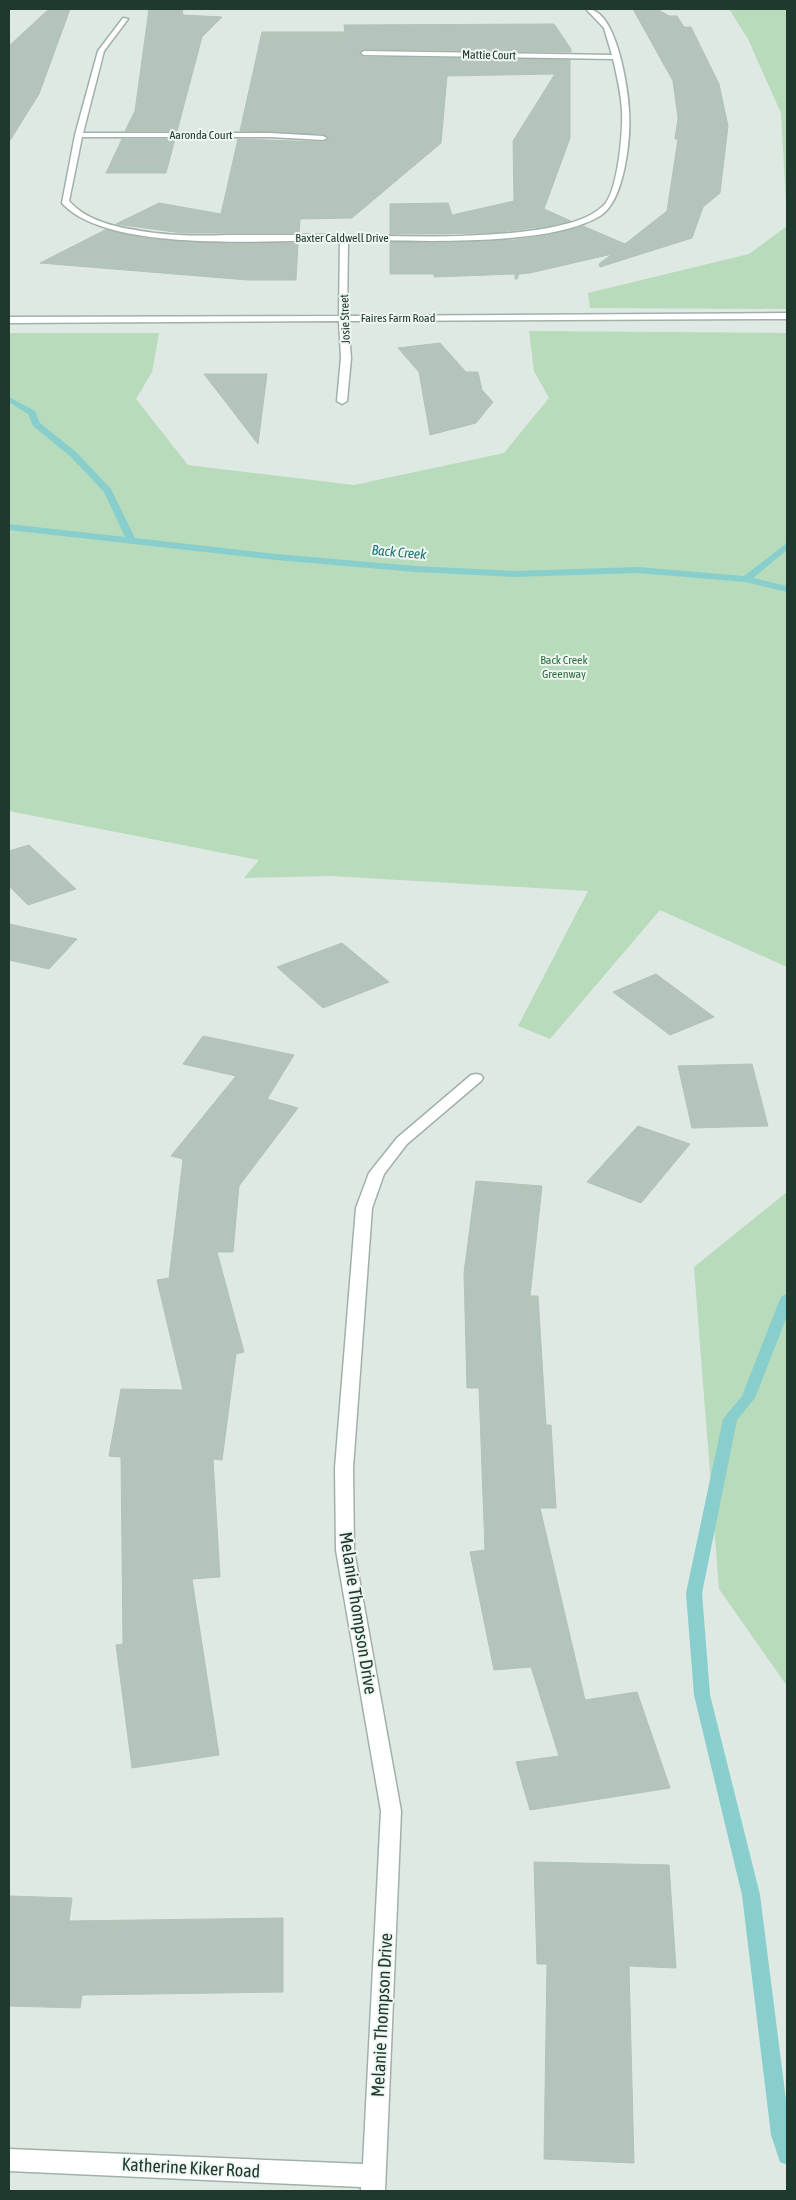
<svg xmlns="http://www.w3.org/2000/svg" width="796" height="2200" font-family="'Asap Condensed',sans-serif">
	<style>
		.green { fill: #b7dbbb }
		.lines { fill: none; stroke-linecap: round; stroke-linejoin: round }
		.stream { fill: #87cecd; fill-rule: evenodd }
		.building { fill: #b4c4bb; stroke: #b1c3b8 }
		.street-casing { stroke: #a1b1a9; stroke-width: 3 }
		.street { fill: #fff; fill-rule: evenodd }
		.labels { text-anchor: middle; stroke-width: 4; stroke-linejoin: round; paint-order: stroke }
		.far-street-label { font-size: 12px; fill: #20392e; stroke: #eef6f1 }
		.far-park-label { font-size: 12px; fill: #2c6e3a; stroke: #eef6f1 }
		.far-water-label { font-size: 14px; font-style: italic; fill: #1c7272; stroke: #eef6f1 }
		.near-street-label { font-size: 18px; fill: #20392e; stroke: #eef6f1 }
	</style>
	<rect width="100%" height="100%" fill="#dee9e3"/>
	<path class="green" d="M729,9H787V222L781,113L748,39Z
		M787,226V309L590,308L588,293L749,254Z
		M529,331L787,333V967L660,910L550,1039L518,1026L588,891L332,876L244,878L259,860L9,811V333H159L152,372L136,399L188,465L354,485L504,453L549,398L534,371Z
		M787,1192V1686L719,1589L694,1267Z"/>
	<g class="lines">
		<path class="stream" d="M9,397L35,411L40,423L76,452L111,489L135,538L276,554L415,566L514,571L638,567L744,576L787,543V550L753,578L787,586V592L746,582L638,573L514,577L415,572L276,560L9,530V524L125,537L104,492L70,456L33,426L28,414L9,402Z
			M787,1294V1316L755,1398L737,1420L702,1593L710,1695L760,1895L787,2108V2165L780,2162L771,2135L742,1895L694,1695L686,1593L723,1419L742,1396L780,1299L782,1296Z"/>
	</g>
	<path class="building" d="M49,9H70L39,94L9,142V46Z
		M149,9H182L183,15L222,17L202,37L177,131H125L135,111Z
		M633,9H657L669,16H677L684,27H691L719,84L728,126L720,193L703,207L692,238L600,267L599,264L612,254L530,273L519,274L517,279H515V274L434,277V274H390V242L514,240L548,235L583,226L625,244L667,211L678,139H675L678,118L673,81Z
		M554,24L571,49V52L364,49L359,54L364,57L570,60V138L544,209L571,221L548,226L492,233L390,234V204L448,203L452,215L514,201L513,141L555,74L447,76L441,143L352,218L300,219L299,233H182L116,224L159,203L221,214L238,139L323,142L329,139L323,134L240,131L262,32H345L344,25Z
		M122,139H175L166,173H106Z
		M107,229L152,239L193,242L298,243L296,280H248L40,263Z
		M440,343L466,372H478L482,390L493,402L476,423L430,435L419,372L398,348Z
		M204,374H267L258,444Z
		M29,845L76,889L28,905L9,886V851Z
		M9,924L77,939L49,969L9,960Z
		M342,943L389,982L323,1008L277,967Z
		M656,974L714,1017L670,1035L613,992Z
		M203,1036L294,1055L267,1099L298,1108L239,1186L233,1252H217L244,1352L236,1354L222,1460L213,1459L220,1577L192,1579L219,1755L132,1768L116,1645L123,1644L121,1457L109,1456L121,1389L183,1390L157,1280L169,1278L183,1159L171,1156L236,1076L183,1064Z
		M752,1064L768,1126L692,1128L678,1066Z
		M638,1126L690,1144L641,1203L587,1182Z
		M476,1181L542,1186L530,1296H538L546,1425H551L556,1508H540L585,1700L637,1692L670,1788L530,1810L516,1762L559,1756L531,1667L494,1670L470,1552L485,1550L479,1388H467L464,1273Z
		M534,1862L669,1865L676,1968L629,1966L634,2163L544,2159L547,1964H537Z
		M9,1896L72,1898L69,1921L283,1918V1992L82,1995L80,2008L9,2006Z"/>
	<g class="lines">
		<defs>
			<path id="street" d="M586,9C616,7 628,87 629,110C631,137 625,201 600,216C547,248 412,240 348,240L347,316L787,313V319L348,321L351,358L347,401L342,404L337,401L341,358L339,321L9,323V317L339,316L340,240C274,240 107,254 62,203L75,135L98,51L123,18L128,19L104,51L83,133H270L323,136L327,138L323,140L270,137H82L69,201C89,224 126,229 155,233C179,236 204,236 227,235C259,235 290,235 322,235C396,235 474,241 548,228C567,224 588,220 603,206C618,193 623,131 622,111C621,93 617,76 613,59L364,55L361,53L364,51L612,55L604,28Z
				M476,1074L481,1075L483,1078L481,1081L407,1144L384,1174L372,1208L353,1468L354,1550L401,1811L385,2191H361V2187L9,2171V2149L363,2164L381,1811L336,1550L335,1468L356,1208L369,1173L397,1138L471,1075Z"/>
		</defs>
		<use href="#street" class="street-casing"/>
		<use href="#street" class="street"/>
	</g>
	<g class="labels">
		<g class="far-street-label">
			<text transform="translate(489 55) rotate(1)" y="4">Mattie Court</text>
			<text x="201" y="139">Aaronda Court</text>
			<text x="342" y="242">Baxter Caldwell Drive</text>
			<text x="398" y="322">Faires Farm Road</text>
			<text transform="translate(345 319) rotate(-92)" y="4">Josie Street</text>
		</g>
		<g class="far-park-label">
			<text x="564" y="664">Back Creek<tspan x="564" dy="14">Greenway</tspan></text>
		</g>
		<g class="far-water-label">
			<text transform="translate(399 552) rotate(5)" y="5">Back Creek</text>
		</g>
		<g class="near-street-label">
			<text transform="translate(358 1613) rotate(81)" y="6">Melanie Thompson Drive</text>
			<text transform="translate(382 2015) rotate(-87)" y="6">Melanie Thompson Drive</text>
			<text transform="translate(191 2168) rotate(3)" y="6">Katherine Kiker Road</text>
		</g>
	</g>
	<rect width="796" height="2200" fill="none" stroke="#20392e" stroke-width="20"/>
</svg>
